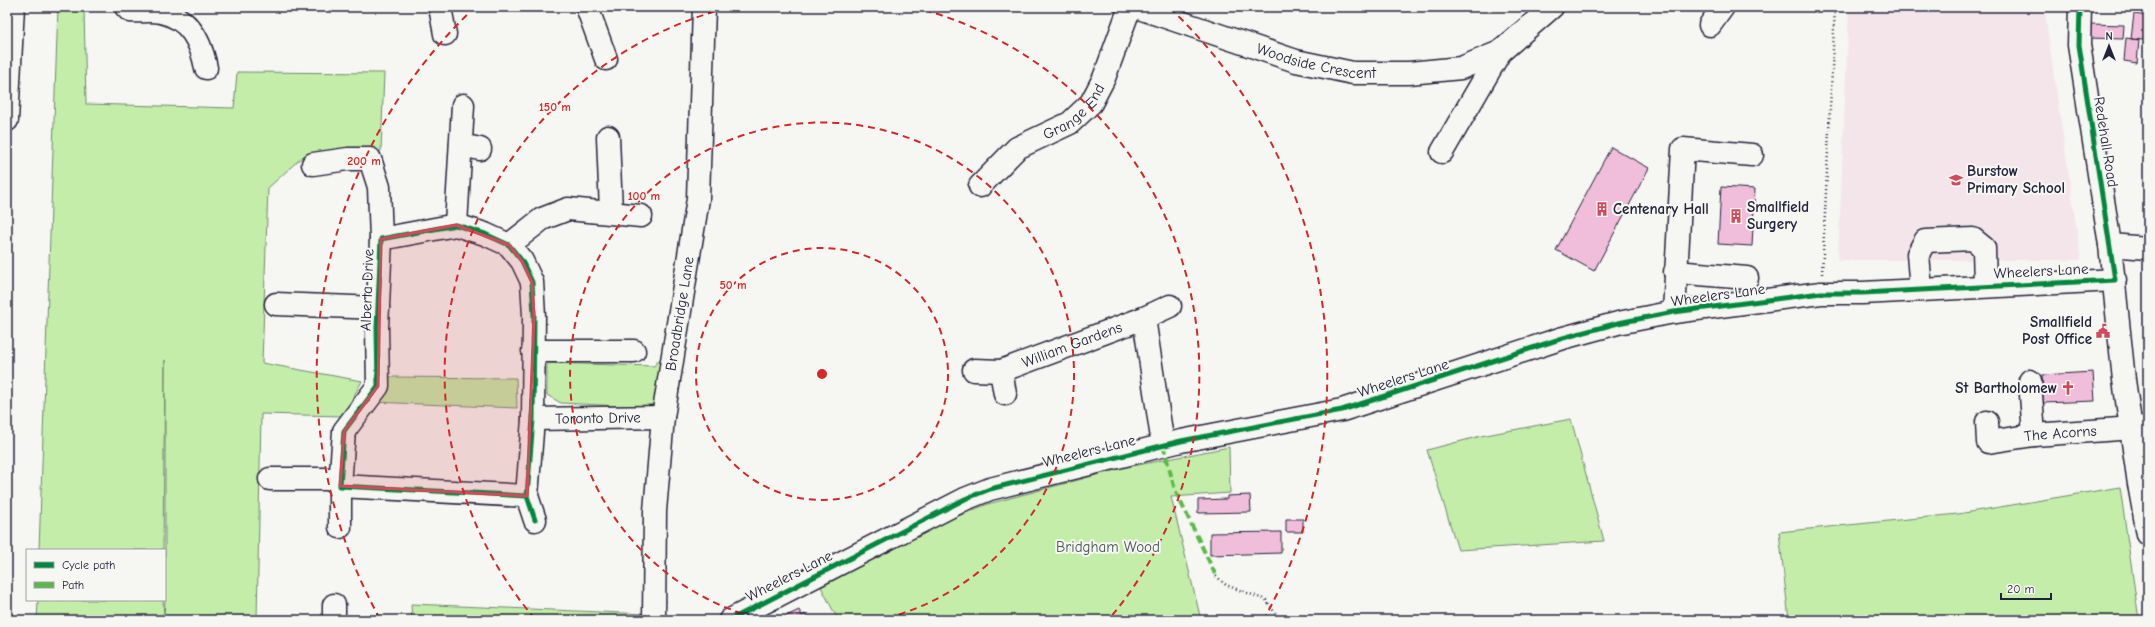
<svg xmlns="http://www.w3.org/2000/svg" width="2155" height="627" font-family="'Comic Neue',sans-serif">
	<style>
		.built { fill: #f4e5eb }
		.green { fill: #c3eda8; stroke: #728872 }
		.building { fill: #f0bdda; stroke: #22223b }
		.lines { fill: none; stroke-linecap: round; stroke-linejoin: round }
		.minor-casing { stroke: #22223b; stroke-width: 25 }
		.highway-casing { stroke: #22223b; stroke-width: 25 }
		.path { stroke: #22223b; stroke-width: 2.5; stroke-dasharray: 1 3; stroke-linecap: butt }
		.minor { stroke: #f6f6f2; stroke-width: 22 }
		.highway { stroke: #f6f6f2; stroke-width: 22 }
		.quiet { stroke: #58b947; stroke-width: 4; stroke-dasharray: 8 4; stroke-linecap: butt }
		.cycleway-casing { stroke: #f6f6f2; stroke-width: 8 }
		.cycleway { stroke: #00873e; stroke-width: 5 }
		.marked { fill: #d1495b; fill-opacity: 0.2; stroke: #d1495b; stroke-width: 3; stroke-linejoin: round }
		.ring { fill: none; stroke: #d62828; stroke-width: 2; stroke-dasharray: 7 5 }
		.labels { text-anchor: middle; stroke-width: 4; stroke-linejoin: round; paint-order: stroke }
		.street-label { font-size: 15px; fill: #22223b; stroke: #f6f6f2 }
		.poi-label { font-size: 15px; font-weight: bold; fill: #22223b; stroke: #f6f6f2; text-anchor: start }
		.park-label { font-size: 15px; fill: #4a5556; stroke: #f6f6f2 }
		.centre { fill: #d62828; stroke: #f6f6f2; stroke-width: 2 }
		.ring-label { font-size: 12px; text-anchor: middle; font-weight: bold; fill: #d62828; stroke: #f6f6f2; stroke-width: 4; stroke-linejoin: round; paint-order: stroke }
	</style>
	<rect width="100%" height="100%" fill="#f6f6f2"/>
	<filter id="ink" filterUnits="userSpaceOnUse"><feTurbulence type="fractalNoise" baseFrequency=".025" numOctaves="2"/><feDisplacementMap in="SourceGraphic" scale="8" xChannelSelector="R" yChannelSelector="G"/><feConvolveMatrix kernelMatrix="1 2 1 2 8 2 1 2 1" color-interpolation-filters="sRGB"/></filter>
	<g filter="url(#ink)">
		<path class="built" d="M1849,7H2044L2081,260H1838Z"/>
		<path class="green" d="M58,7H84L86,104L234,108L237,72L384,73L381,151L302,157L268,188L262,363L362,381L343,416L261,414L257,620H37L38,600H163L164,618L165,600V360L163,550H39Z
			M674,342L658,408L561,403L547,395V363L654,366Z
			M388,377L516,378L517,408L373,402Z
			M1571,419L1604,541L1458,550L1427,450L1481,436Z
			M1229,447L1230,493L1171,497L1201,620H838L821,587L946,521L988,504L1123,468Z
			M2120,487L2139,620H1789L1779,532L1958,514Z
			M411,604L647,614L646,620H412Z"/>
		<path class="building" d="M2134,14L2147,16L2144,40L2131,39Z
			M2090,24L2124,25L2123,39L2089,38Z
			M2126,38L2139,40L2137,63L2124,61Z
			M1611,147L1649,168L1594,271L1556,250Z
			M1721,187L1755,189L1752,246L1718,244Z
			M2093,372L2095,401L2043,403L2042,375Z
			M1250,495L1251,512L1198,513V500L1227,499V496Z
			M1286,519H1303V532H1286Z
			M1281,532V553L1210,555V533Z
			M799,610L802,616L805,614L808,620H778Z"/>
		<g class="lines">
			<defs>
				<g id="minor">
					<path d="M126,7L130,11C140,12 152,10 161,12C190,18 201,42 206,68"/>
					<path d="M440,7L445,34"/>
					<path d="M587,7L606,59"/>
					<path id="s1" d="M1136,7L1296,61L1353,73H1409L1461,68L1500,52L1552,7"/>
					<path d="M2080,7L2079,45L2110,245L2124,380L2139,484L2148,534"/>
					<path d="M1710,25L1723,7"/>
					<path d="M608,137L611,212"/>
					<path d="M461,145L480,149"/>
					<path d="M1442,152L1500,52"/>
					<path d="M313,164L348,159H370L379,187L381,239"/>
					<path id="s2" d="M980,186L1017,148L1070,123L1091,103L1104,78L1130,7"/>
					<path d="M456,225L463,105"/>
					<path d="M509,245L542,219L568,209L641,216"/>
					<path d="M2110,245L2148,248"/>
					<path d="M1675,272L1747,278"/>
					<path d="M1921,290L1918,254L1925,241L1973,239L1984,248L1985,286"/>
					<path d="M276,304L378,308"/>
					<path d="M1674,312L1683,149L1752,155"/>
					<path d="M1144,318L1170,306"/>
					<path d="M533,351H634"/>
					<path d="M974,370L1001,371"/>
					<path d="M2030,381L2034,435"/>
					<path id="s3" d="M1005,394L1001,371L1144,318L1163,445"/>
					<path id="s4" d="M533,419L663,417"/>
					<path id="s5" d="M1987,422L1988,442L2034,435L2148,427"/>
					<path d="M270,479H341"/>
					<path d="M527,496L340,486L344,431L378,386L377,328L381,239L456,225L485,234L509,245L522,261L532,282L534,316L533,419L527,496L535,520"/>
					<path d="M340,527V486"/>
					<path d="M334,605V620"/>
					<path id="s6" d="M654,620L655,511L663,417L698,199L704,7"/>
					<path d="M730,620L965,499L990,489L1181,441L1342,410L1563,338L1618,323L1674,312L1821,293H1862L2115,280"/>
				</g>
				<path id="highway" d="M7,120L13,7"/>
			</defs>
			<use href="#minor" class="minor-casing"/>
			<use href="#highway" class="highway-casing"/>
			<path class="path" d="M1822,274L1835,7
				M1216,576L1226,585L1266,600L1280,620"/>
			<use href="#minor" class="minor"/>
			<use href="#highway" class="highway"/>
			<path class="quiet" d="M1163,445L1175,490L1216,576"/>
			<defs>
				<path id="cycleway" d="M527,496L340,486L344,431L378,386L377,328L381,239L456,225L485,234L509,245L522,261L532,282L534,316L533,419L527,496L535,520
					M730,620L965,499L990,489L1181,441L1342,410L1563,338L1618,323L1674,312L1821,293H1862L2115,280L2079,45L2080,7"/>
			</defs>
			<use href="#cycleway" class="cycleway-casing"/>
			<use href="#cycleway" class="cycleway"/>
		</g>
	</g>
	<path class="marked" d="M456,225L509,245L522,261L532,282L534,316L527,496L340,486L344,431L378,386L381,239Z"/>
	<g class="ring">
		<circle cx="822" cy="374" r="126"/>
		<path d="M765 620A252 252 0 1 1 879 620"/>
		<path d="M535 619A378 378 0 0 1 731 7M913 7A378 378 0 0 1 1109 619"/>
		<path d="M380 619A505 505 0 0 1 474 8M1170 8A505 505 0 0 1 1264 619"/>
	</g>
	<defs>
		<symbol id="school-bare" viewBox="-9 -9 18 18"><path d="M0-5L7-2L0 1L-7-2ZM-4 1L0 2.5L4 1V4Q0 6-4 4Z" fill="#d1495b" stroke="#f6f6f2" stroke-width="2.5" paint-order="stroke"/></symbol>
		<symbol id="building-bare" viewBox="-9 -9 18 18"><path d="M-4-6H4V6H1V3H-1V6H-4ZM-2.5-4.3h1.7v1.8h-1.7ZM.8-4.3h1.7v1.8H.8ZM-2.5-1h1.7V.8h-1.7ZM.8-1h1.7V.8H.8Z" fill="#d1495b" stroke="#f6f6f2" stroke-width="2.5" paint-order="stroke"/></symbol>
		<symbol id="civic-bare" viewBox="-9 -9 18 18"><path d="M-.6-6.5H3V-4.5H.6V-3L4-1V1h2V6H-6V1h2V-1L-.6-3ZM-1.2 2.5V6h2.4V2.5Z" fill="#d1495b" stroke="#f6f6f2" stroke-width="2.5" paint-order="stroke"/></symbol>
		<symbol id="church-bare" viewBox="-9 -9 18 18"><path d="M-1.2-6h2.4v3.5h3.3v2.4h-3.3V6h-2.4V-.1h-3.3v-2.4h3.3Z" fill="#d1495b" stroke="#f6f6f2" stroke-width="2.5" paint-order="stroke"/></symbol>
	</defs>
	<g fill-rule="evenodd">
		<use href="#school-bare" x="1946" y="170" width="20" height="20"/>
		<use href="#building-bare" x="1592" y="199" width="20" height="20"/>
		<use href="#building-bare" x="1726" y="206" width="20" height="20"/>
		<use href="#civic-bare" x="2093" y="321" width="20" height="20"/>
		<use href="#church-bare" x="2058" y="378" width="20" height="20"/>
	</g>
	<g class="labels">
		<g class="street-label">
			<text dy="5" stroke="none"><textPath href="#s1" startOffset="189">Woodside Crescent</textPath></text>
			<text dy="5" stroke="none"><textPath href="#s2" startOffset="122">Grange End</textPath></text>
			<text transform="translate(2106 142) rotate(81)" y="5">Redehall Road</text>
			<text transform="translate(2041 271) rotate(-3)" y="5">Wheelers Lane</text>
			<text transform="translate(367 290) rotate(-88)" y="5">Alberta Drive</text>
			<text transform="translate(1718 295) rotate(-8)" y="5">Wheelers Lane</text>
			<text dy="5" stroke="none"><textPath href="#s6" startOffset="308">Broadbridge Lane</textPath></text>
			<text dy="5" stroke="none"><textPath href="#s3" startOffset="99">William Gardens</textPath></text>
			<text transform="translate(1403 378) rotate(-18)" y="5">Wheelers Lane</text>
			<text dy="5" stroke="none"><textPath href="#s4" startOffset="65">Toronto Drive</textPath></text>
			<text dy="5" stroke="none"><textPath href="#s5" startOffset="93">The Acorns</textPath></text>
			<text transform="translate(1089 451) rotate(-14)" y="5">Wheelers Lane</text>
			<text transform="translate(789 576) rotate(-27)" y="5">Wheelers Lane</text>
		</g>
		<g class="poi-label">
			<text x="1967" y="176">Burstow<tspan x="1967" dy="17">Primary School</tspan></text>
			<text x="1747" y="212">Smallfield<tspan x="1747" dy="17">Surgery</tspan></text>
			<text x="1613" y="214">Centenary Hall</text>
			<text x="2092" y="327" text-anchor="end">Smallfield<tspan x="2092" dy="17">Post Office</tspan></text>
			<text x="2057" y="393" text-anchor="end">St Bartholomew</text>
		</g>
		<g class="park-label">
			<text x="1108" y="552">Bridgham Wood</text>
		</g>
	</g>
	<circle cx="822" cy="374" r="6" class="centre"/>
	<g class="ring-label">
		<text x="555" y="111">150 m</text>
		<text x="364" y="165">200 m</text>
		<text x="644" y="200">100 m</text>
		<text x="733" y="289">50 m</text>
	</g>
	<rect width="2155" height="627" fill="none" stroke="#f6f6f2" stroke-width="24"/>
	<rect x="12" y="12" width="2131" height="603" fill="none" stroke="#22223b" stroke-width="1.5" filter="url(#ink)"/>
	<rect x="26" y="549" width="140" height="52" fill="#f6f6f2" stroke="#a1a1a9"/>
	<rect x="34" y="562" width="20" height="6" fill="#00873e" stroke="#a1a1a9"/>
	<text x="62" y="569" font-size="12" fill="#22223b">Cycle path</text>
	<rect x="34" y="582" width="20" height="6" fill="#58b947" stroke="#a1a1a9"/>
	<text x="62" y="589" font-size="12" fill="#22223b">Path</text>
	<g transform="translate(2109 46)" stroke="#f6f6f2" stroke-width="3" paint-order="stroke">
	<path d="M0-3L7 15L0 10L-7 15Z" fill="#22223b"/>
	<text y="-6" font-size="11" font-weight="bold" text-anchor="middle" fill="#22223b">N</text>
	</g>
	<path d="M2001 593v6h50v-6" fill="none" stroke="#22223b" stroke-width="2"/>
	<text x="2007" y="593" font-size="12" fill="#22223b" stroke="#f6f6f2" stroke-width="3" paint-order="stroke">20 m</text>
</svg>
